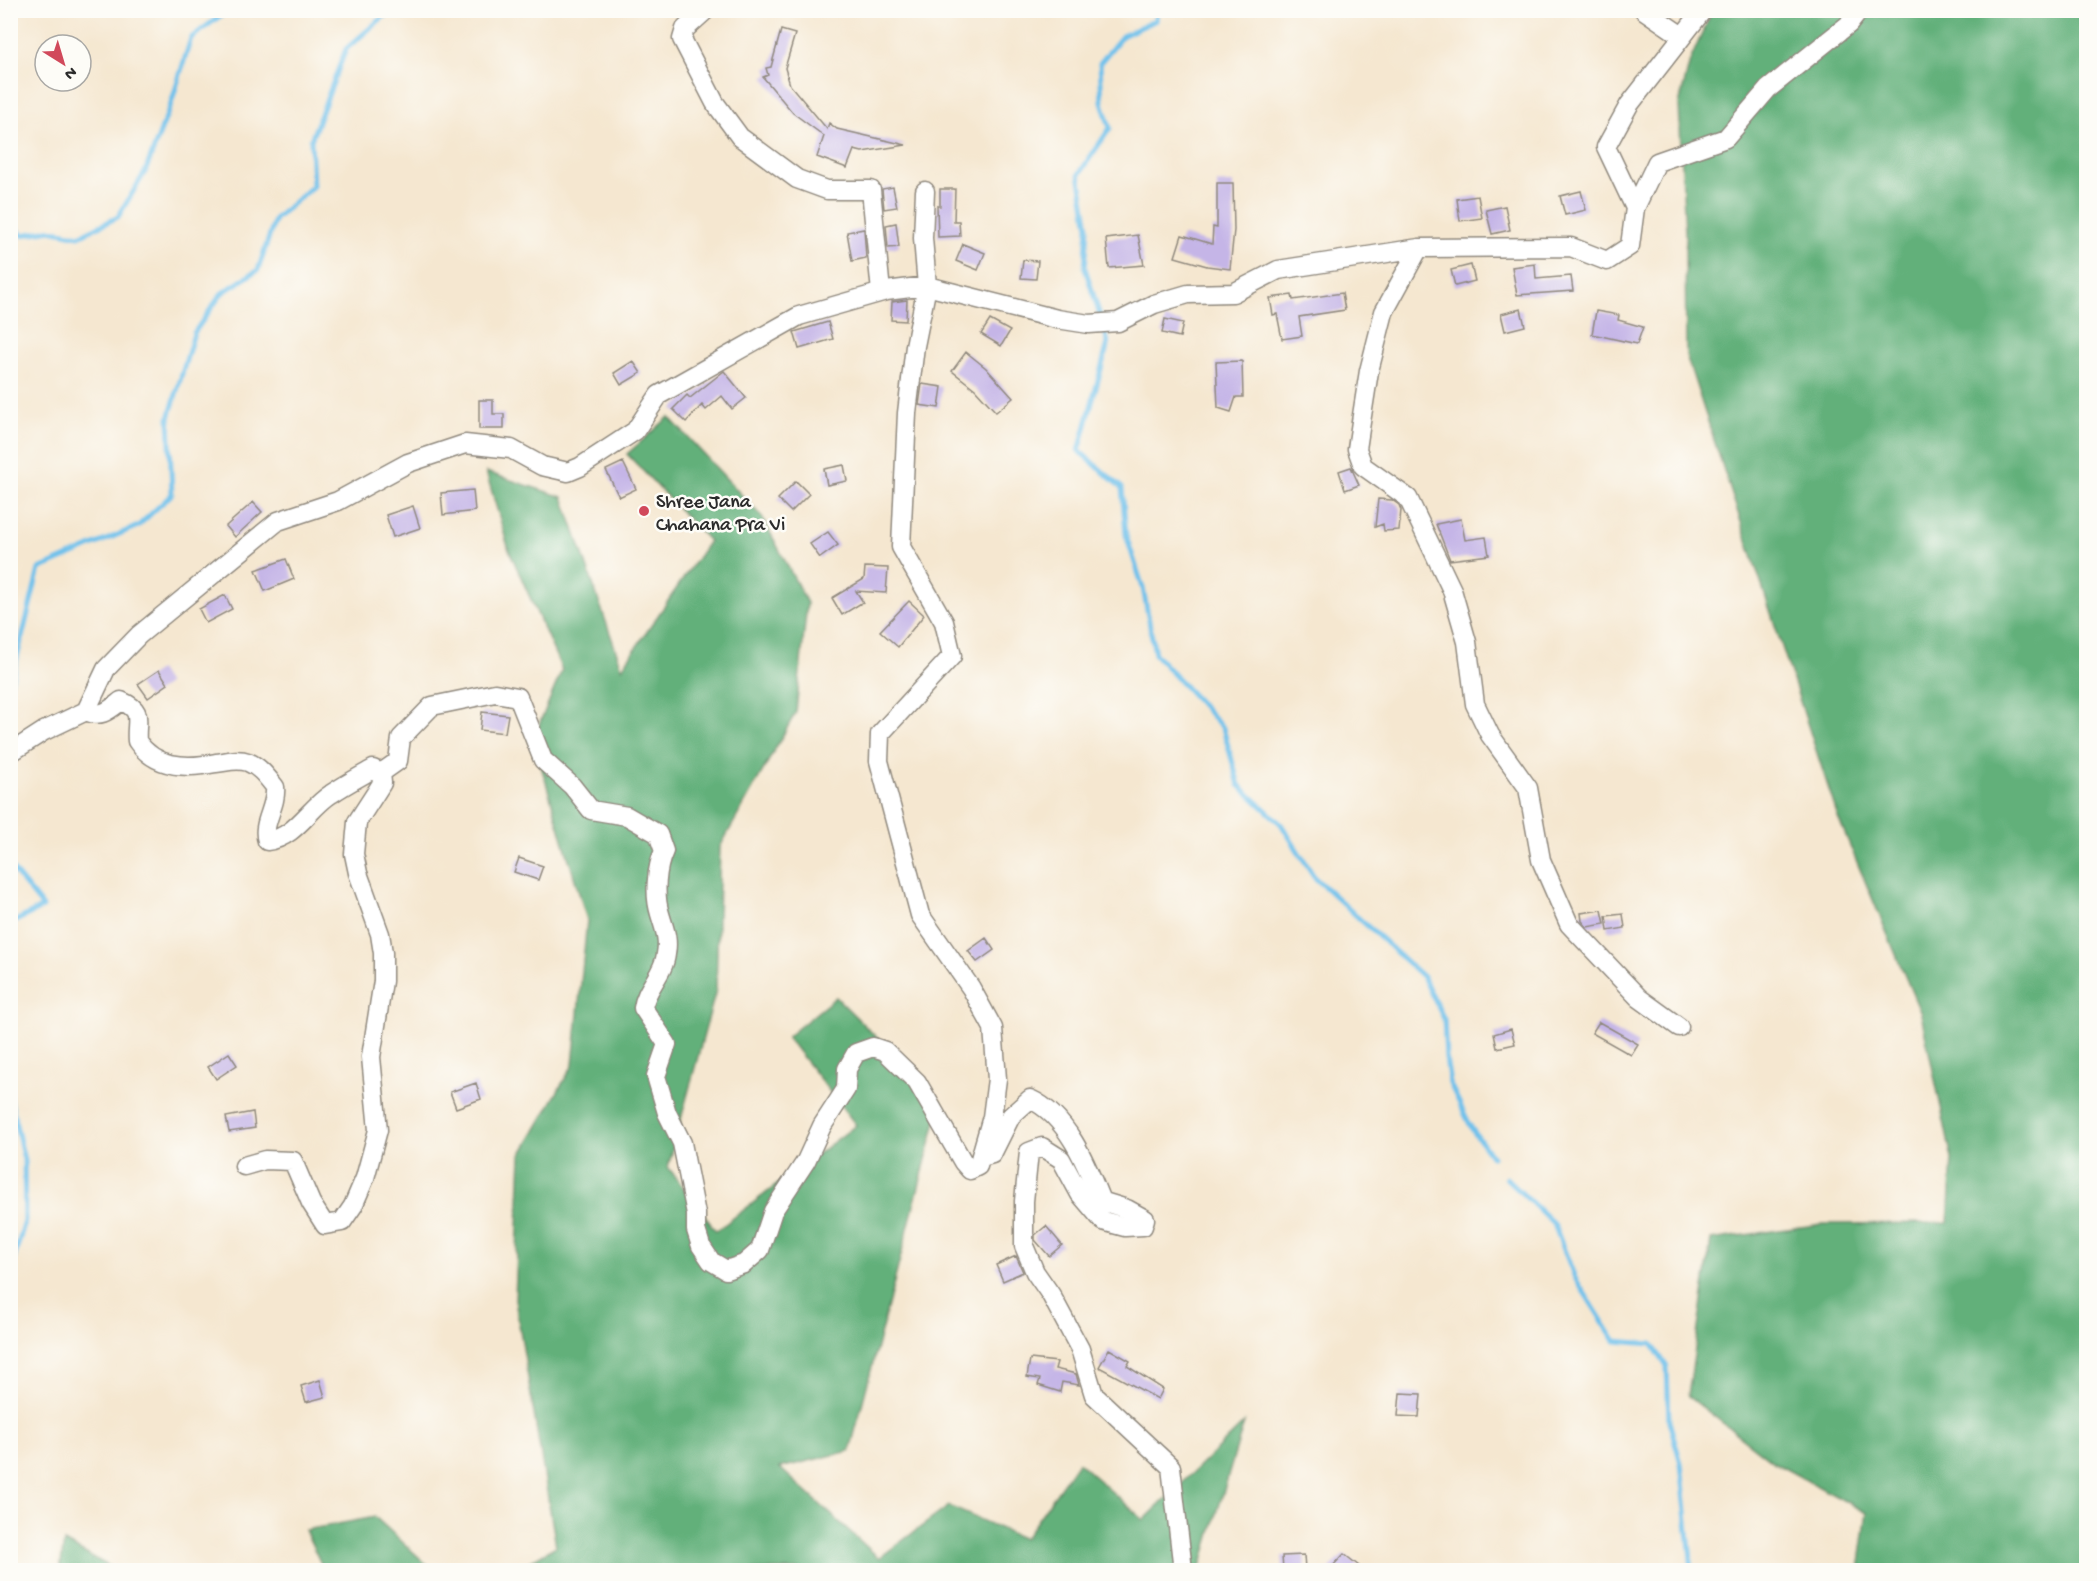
<svg xmlns="http://www.w3.org/2000/svg" width="2097" height="1581" font-family="'Gochi Hand',sans-serif">
	<style>
		.forest { fill: #62b07a; stroke: #466e52; stroke-width: 1.5 }
		.lines { fill: none; stroke-linecap: round; stroke-linejoin: round }
		.stream { stroke: #6fc1eb; stroke-width: 5 }
		.building { fill: #c5b5e7 }
		.minor-casing { stroke: #90897e; stroke-width: 21 }
		.minor { stroke: #fff; stroke-width: 18 }
		.poi-dot { fill: #d1495b; stroke: #fdfcf7; stroke-width: 2 }
		.labels { text-anchor: middle; stroke-width: 5; stroke-linejoin: round; paint-order: stroke }
		.poi-label { font-size: 20px; fill: #2b2b2b; stroke: #fdfcf7; text-anchor: start }
	</style>
	<rect width="100%" height="100%" fill="#fdfcf7"/>
	<filter id="ink" filterUnits="userSpaceOnUse"><feTurbulence type="fractalNoise" baseFrequency=".0167" numOctaves="2"/><feDisplacementMap in="SourceGraphic" scale="12" xChannelSelector="R" yChannelSelector="G"/><feConvolveMatrix kernelMatrix="1 2 1 2 8 2 1 2 1" color-interpolation-filters="sRGB"/></filter>
	<filter id="wash" filterUnits="userSpaceOnUse"><feTurbulence type="fractalNoise" baseFrequency=".008" numOctaves="4" result="noise"/><feDisplacementMap in="SourceGraphic" scale="24" xChannelSelector="R" yChannelSelector="G"/><feGaussianBlur stdDeviation="1.35" result="paint"/><feColorMatrix in="noise" values="0 0 0 0 0 0 0 0 0 0 0 0 0 0 0 0 0 1.4 0 .05"/><feComposite in="paint" operator="in"/></filter>
	<g filter="url(#wash)">
		<rect width="100%" height="100%" fill="#f5e7d0"/>
		<path class="forest" d="M1712,11H2086V1570H1859L1867,1513L1773,1462L1688,1396L1711,1240L1822,1224L1948,1223L1952,1159L1921,1014L1838,817L1686,355L1685,234L1679,104L1690,61Z
			M669,417L762,517L807,603L796,712L720,847L716,990L668,1167L716,1231L856,1125L787,1037L836,997L941,1102L850,1451L780,1468L879,1558L949,1506L1024,1539L1078,1462L1144,1520L1244,1423L1200,1570H515L556,1546L515,1300L521,1155L573,1065L587,920L533,739L562,670L509,550L486,472L563,497L622,668L709,541L627,454Z
			M375,1517L433,1570H324L305,1530Z
			M64,1542L116,1570H60Z"/>
		<g class="lines">
			<path class="stream" d="M10,220L22,235L50,230L79,236L118,217L145,172L171,104L191,38L228,10
				M1101,319L1085,268L1088,227L1079,174L1110,128L1102,102L1100,63L1122,36L1156,20L1157,10
				M1104,328L1108,343L1079,451L1122,488L1126,535L1143,588L1155,654L1223,728L1239,785L1281,824L1315,878L1423,977L1444,1019L1446,1058L1450,1084L1472,1129L1492,1157
				M10,686L39,569L138,526L172,494L169,418L194,333L222,293L258,270L275,219L313,186L311,140L346,49L391,10
				M10,866L43,907L10,924
				M10,1098L24,1160L25,1221L10,1272
				M1506,1178L1554,1224L1575,1278L1615,1341L1652,1344L1667,1367L1669,1421L1681,1463L1692,1570"/>
		</g>
		<g id="blocks">
			<path class="building" d="M781,30L795,34L785,68L790,85L827,129L829,123L837,129L906,145L862,152L854,150L847,168L817,157L824,136L793,113L763,77L768,75L766,68L771,67Z
				M1217,183H1233L1234,230L1230,269L1207,266L1175,257L1182,235L1212,244L1213,227L1217,228Z
				M893,187L897,207L884,209L882,189Z
				M940,189H955L954,221H959L960,236L938,237L937,206H940Z
				M1581,191L1586,210L1565,215L1560,196Z
				M1478,196L1482,218L1460,221L1457,199Z
				M1505,206L1510,230L1492,234L1486,210Z
				M896,223L899,247L888,248L886,225Z
				M864,229L866,258L852,261L847,232Z
				M1138,235L1144,265L1109,268L1106,239Z
				M963,244L985,253L978,270L956,261Z
				M1023,260L1038,261L1036,279L1021,278Z
				M1535,264L1536,279L1571,276L1573,291L1517,295L1512,267Z
				M1471,265L1475,281L1455,286L1451,270Z
				M1342,293L1345,310L1299,317L1302,336L1282,339L1277,314L1273,315L1270,298L1292,295L1293,300Z
				M907,300L906,321L891,320L892,302Z
				M1521,309L1525,326L1505,331L1501,314Z
				M1596,311L1619,315L1618,320L1643,327L1637,344L1592,334Z
				M1165,319L1183,323L1180,337L1162,333Z
				M990,320L1010,331L1001,346L981,334Z
				M828,322L833,339L799,349L794,332Z
				M966,352L986,368L1013,398L996,412L975,389L952,371Z
				M633,361L641,373L621,385L614,373Z
				M1242,361L1243,397H1236L1231,412L1218,408L1216,362Z
				M724,371L746,398L732,409L722,396L706,410L702,405L686,422L673,409L687,395L690,398Z
				M922,384L942,387L939,408L919,405Z
				M479,400H493V414H504V429H479Z
				M623,462L636,489L619,497L606,470Z
				M844,465L847,481L827,485L824,469Z
				M1351,467L1359,485L1345,490L1339,471Z
				M796,481L809,494L791,512L778,499Z
				M473,490L475,511L443,515L441,493Z
				M1378,499L1392,500L1399,505L1401,510L1399,530L1384,531L1383,524L1375,527Z
				M253,502L262,512L235,537L226,526Z
				M413,506L420,528L393,537L386,515Z
				M1461,519L1465,540L1486,537L1489,555L1450,560L1436,524Z
				M828,532L838,545L820,558L810,544Z
				M286,559L294,579L265,591L256,570Z
				M865,567L888,568L886,593L856,591L863,602L842,615L832,598L864,579Z
				M225,595L232,609L206,623L199,609Z
				M909,601L924,615L898,647L880,631Z
				M159,670L168,684L148,698L138,684Z
				M482,712L508,715L505,733L480,730Z
				M519,858L543,866L538,880L514,872Z
				M1602,910L1605,924L1587,927L1582,921L1581,913Z
				M1623,914L1625,928L1608,931L1606,916Z
				M986,938L994,950L977,962L968,951Z
				M1599,1022L1638,1044L1631,1055L1592,1033Z
				M1511,1029L1515,1044L1497,1048L1494,1034Z
				M229,1053L237,1065L216,1079L208,1067Z
				M476,1083L481,1099L456,1108L450,1092Z
				M253,1112L255,1128L229,1132L226,1117Z
				M1046,1226L1062,1245L1049,1256L1035,1240V1235Z
				M1016,1256L1023,1272L1003,1281L996,1265Z
				M1109,1349L1130,1361L1127,1366L1163,1389L1158,1399L1099,1367Z
				M1030,1359L1057,1362L1055,1369L1076,1374L1079,1385L1062,1382L1060,1392L1038,1385L1040,1379L1027,1377Z
				M320,1380L325,1397L306,1402L301,1386Z
				M1400,1393L1421,1394L1419,1417L1398,1416Z
				M1344,1554L1364,1570H1329Z
				M1304,1555L1305,1569L1283,1570L1282,1556Z"/>
		</g>
	</g>
	<g filter="url(#ink)">
		<use href="#blocks" fill-opacity="0" stroke="#90897e" stroke-width="1.5"/>
		<g class="lines">
			<defs>
				<path id="minor" d="M706,10L685,29L682,39L715,103L740,137L797,179L827,190H871L881,292
					M1644,10L1682,36
					M1635,208L1606,147L1629,105L1703,10
					M1419,248L1384,312L1369,371L1361,422L1357,449L1363,466L1408,498L1452,590L1467,642L1475,704L1490,735L1528,788L1541,860L1569,924L1639,998L1679,1027
					M86,711C101,718 108,711 121,701C145,711 135,720 137,741C155,768 186,769 216,763C226,762 237,758 248,762C260,767 267,777 275,787C277,807 261,823 267,841C295,838 309,808 331,794C344,785 359,777 373,769L381,773L382,783L377,791L357,822L354,854L358,873L380,934L383,953V981L371,1057L378,1130L365,1178L353,1206L342,1222L325,1225L311,1203L293,1161L265,1160L244,1166
					M10,753L44,731L86,711L106,669L139,635L278,521L338,501L408,463L465,444L511,449L542,466L568,472L580,467L635,431L659,395L799,316L886,291L927,286L1057,319L1089,324L1118,322L1154,304L1188,294L1233,293L1278,270L1419,248L1571,247L1607,261L1630,246L1635,208L1657,162L1726,138L1768,89L1849,24L1860,10
					M381,773L398,761L401,738L432,706L495,693L518,697L543,760L572,786L591,810L627,816L658,834L664,851C656,868 654,895 660,914C664,928 669,938 666,954C664,974 645,989 643,1008L667,1044L656,1076L667,1113L682,1143L696,1214V1230L701,1246L711,1261L726,1270L744,1264L760,1250L773,1211L806,1161L822,1126L846,1089L847,1069L856,1053L873,1047L885,1051L917,1082L963,1162L970,1170L978,1166L992,1117L997,1079L993,1028L971,988L920,915L879,761L880,734L952,656L944,622L901,547L907,413L915,346L927,286L923,238L925,191
					M981,1157L992,1154L1011,1116L1030,1099C1068,1116 1087,1166 1101,1201L1127,1209L1145,1219L1143,1226L1125,1227L1103,1221L1080,1194L1061,1159L1042,1147L1029,1152L1024,1201V1246L1035,1272L1051,1295L1080,1349L1094,1395L1171,1467L1183,1570"/>
			</defs>
			<use href="#minor" class="minor-casing"/>
			<use href="#minor" class="minor"/>
		</g>
	</g>
	<circle class="poi-dot" cx="644" cy="511" r="6"/>
	<g class="labels">
		<g class="poi-label">
			<text x="656" y="507">Shree Jana<tspan x="656" dy="23">Chahana Pra Vi</tspan></text>
		</g>
	</g>
	<rect width="2097" height="1581" fill="none" stroke="#fdfcf7" stroke-width="36"/>
	<g transform="translate(63 63) rotate(143)"><circle r="28" fill="#fdfcf7" stroke="#a9a8a5" stroke-width="1.5"/>
	<path d="M0-4.5L10 22L0 15L-10 22Z" fill="#d1495b"/>
	<text y="-9" font-size="16" font-weight="bold" text-anchor="middle" fill="#2b2b2b">N</text>
	</g>
</svg>
